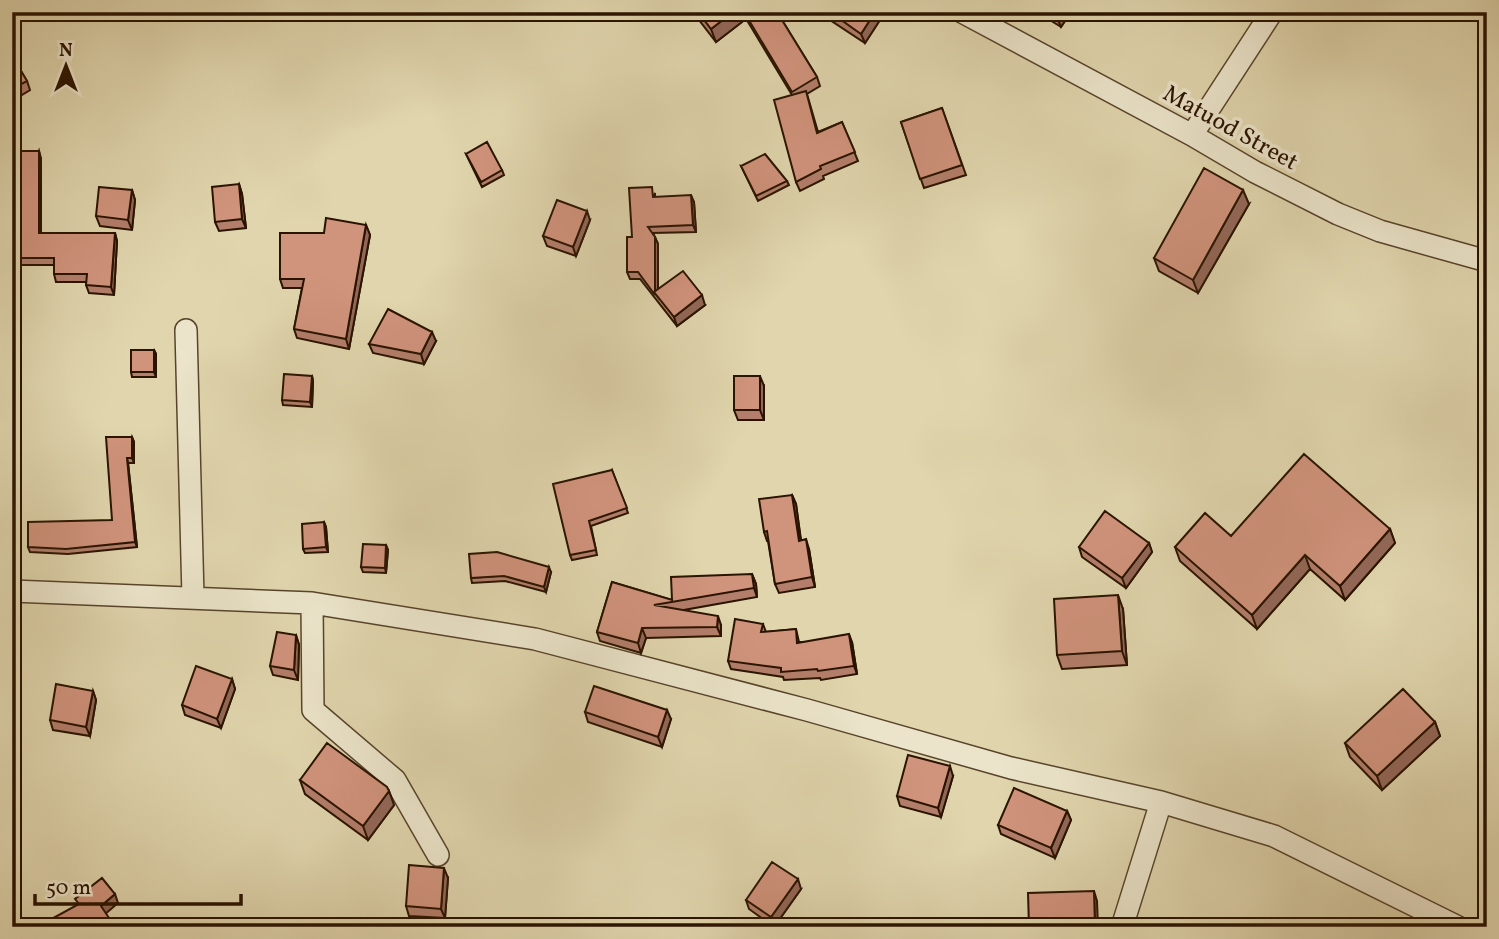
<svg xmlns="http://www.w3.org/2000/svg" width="1499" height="939" font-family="Vollkorn,serif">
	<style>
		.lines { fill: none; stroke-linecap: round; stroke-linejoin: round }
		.minor-casing { stroke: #58442b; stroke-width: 24 }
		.minor { stroke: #ebe4ca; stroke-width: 21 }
		.wall { fill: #b37e6b; stroke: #2a1300; stroke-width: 2 }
		.shaded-wall { fill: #926757; stroke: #2a1300; stroke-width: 2 }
		.building { fill: #d0937c; stroke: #2a1300; stroke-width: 2 }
		.labels { text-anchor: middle; stroke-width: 7; stroke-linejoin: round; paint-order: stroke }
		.street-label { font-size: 24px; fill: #2a1300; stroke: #ebe4ca }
	</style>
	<rect width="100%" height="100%" fill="#e0d5ad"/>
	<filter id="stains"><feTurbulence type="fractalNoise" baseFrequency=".00286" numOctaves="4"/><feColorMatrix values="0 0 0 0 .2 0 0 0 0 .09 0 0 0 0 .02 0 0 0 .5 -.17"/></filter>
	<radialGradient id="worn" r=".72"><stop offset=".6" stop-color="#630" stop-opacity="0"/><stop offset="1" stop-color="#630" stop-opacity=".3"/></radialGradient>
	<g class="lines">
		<defs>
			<path id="minor" d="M962,12L1192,135L1255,172L1338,214L1380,231L1487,261
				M1192,135L1272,12
				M186,330L193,597
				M12,591L312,603L535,639L807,710L1011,768L1161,802L1274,836L1458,927
				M312,603L313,710L395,780L438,855
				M1122,927L1161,802"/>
		</defs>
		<use href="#minor" class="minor-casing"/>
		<use href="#minor" class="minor"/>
	</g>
	<path class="wall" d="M696,12H738L742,22L716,42L699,20Z
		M742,12H777L817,77L820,86L807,94L818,132L842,122L858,161L823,176L824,179L800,191L796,182L792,95Z
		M825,12H880L882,17L865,43L827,18Z
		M1037,12H1071L1061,27Z
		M12,56L27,81L30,90L12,101Z
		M942,108L966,175L924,188L901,122Z
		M39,151L41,159V233H115L117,241L114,295L89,293L86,285L87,282H56L54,274V265H12V230H14Z
		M466,154L502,170L504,175L482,187Z
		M741,166L787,181L789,185L758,201Z
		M239,184L242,194L246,228L219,231L215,222Z
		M132,190L135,200L132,230L100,226L96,216Z
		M655,193V197L694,202L696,232L653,233L658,244V290L705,305L677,326L640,279H630L627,272L632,237Z
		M1249,204L1198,293L1159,271L1154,258Z
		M590,220L576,256L547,246L543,236Z
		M366,225L370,235L349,349L297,338L294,329L302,288H283L280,279L324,233Z
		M436,341L424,364L373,353L369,344Z
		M154,350L156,354V377H132L131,372Z
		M312,376L313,381L312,407L283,405L282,400Z
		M764,386V420H738L734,410Z
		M132,437L134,442V463H128L137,547L68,554L30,552L28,547L112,520Z
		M612,470L628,513L591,526L597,555L572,560L570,555Z
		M792,495L796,504L801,540L809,549L815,587L779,593L775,584L768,541H767L764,532Z
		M324,522L326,527L328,552L305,553L303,549Z
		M1390,529L1395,543L1345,600L1310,569L1257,629L1180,561L1175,547L1231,536Z
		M1149,543L1152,552L1126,588L1082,557L1079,547Z
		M386,545L388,550L386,573L363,572L361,567Z
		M551,572L546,592L505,581L472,583L471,578Z
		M752,574L756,584L757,597L684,610L721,625V636L646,638L641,653L600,641L597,632L612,582L672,600Z
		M1123,609L1127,665L1062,669L1057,655Z
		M763,624L766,632L796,629L799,642H852L857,674L821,680L820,678L784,680L783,677L731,669L728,661Z
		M296,635L299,645L298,680L273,675L270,666Z
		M232,679L235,689L221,728L185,715L182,705Z
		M93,691L96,700L90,736L53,730L50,720Z
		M585,712L671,719L662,747L588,722Z
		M1435,722L1440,736L1382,790L1350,757L1345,743Z
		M953,776L941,817L900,806L897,796Z
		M300,780L389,791L394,805L368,840L305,794Z
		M1067,811L1071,820L1055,858L1001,834L998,825Z
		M448,878L445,918L409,916L406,906Z
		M801,889L774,927L749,909L746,900Z"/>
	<path class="shaded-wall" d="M733,12H738L742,22L716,42L711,29Z
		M875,12H880L882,17L865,43L861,34Z
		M1061,12H1071L1061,27L1057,18Z
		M39,151L41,159V241L39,233Z
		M239,184L242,194L246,228L242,219Z
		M132,190L135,200L132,230L128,220Z
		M1243,190L1249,204L1198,293L1193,280Z
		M691,195L694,202L696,232L693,225Z
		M587,211L590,220L576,256L573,247Z
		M366,225L370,235L349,349L346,339Z
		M115,233L117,241L114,295L111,287Z
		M655,237L658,244V297L655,293Z
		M702,295L705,305L677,326L674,317Z
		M432,332L436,341L424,364L421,354Z
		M154,350L156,354V377L154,372Z
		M312,376L313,381L312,407L310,402Z
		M760,376L764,386V420L760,410Z
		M132,437L134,442V463L132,458Z
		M127,458L128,463L137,547L135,542Z
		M792,495L796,504L802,550L799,541Z
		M324,522L326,527L328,552L326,547Z
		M1390,529L1395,543L1345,600L1340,586Z
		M806,539L809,549L815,587L812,577Z
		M1149,543L1152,552L1126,588L1122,578Z
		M386,545L388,550L386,573L385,568Z
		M1305,555L1310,569L1257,629L1252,615Z
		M549,567L551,572L546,592L544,587Z
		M752,574L756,584L757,597L754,588Z
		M1118,595L1123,609L1127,665L1122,651Z
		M718,616L721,625V636L717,627Z
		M642,628L646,638L641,653L638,643Z
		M849,634L852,642L857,674L854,666Z
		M296,635L299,645L298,680L294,670Z
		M232,679L235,689L221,728L217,719Z
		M93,691L96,700L90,736L86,727Z
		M667,710L671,719L662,747L658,737Z
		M1435,722L1440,736L1382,790L1377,776Z
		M950,766L953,776L941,817L938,808Z
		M389,791L394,805L368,840L363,826Z
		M1067,811L1071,820L1055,858L1051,848Z
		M444,868L448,878L445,918L441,909Z
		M798,879L801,889L774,927L771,917Z
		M1094,891L1097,901L1098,927H1095Z
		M115,894L118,903L104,915L101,906Z"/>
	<path class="building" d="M698,12H733L711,29Z
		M744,12H777L817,77L792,92Z
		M830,12H875L861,34Z
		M1048,12H1061L1057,18Z
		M12,56L27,81L12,89Z
		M806,91L817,133L842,122L855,152L820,166L821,169L796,182L774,100Z
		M942,108L962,165L920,179L901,122Z
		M487,142L502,170L481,182L466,154Z
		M14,151H39V233H115L111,287L86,285L87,274H54V258H12V230H14Z
		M765,154L787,181L756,196L741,166Z
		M1204,168L1243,190L1193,280L1154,258Z
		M239,184L242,219L215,222L212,187Z
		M99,187L132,190L128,220L96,216Z
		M652,187L653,197L691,195L693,225L648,227L655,237V291L654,292L655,295L638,272H627V237H632L629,188Z
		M557,200L587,211L573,247L543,236Z
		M326,218L366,225L346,339L294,329L304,279H280V233H324Z
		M683,271L702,295L674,317L654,292Z
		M388,309L432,332L421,354L369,344Z
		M131,350H154V372H131Z
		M284,374L312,376L310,402L282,400Z
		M734,376H760V410H734Z
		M106,437H132V458H127L135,542L66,549L28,547V522L112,520Z
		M1304,454L1390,529L1340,586L1305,555L1252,615L1175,547L1205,513L1231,536Z
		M612,470L627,508L589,521L596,550L570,555L553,484Z
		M792,495L799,541L806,539L812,577L775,584L767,531L764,532L759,499Z
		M1105,511L1149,543L1122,578L1079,547Z
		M324,522L326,547L303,549L302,524Z
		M363,544L386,545L385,568L361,567Z
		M497,552L549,567L544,587L504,576L471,578L469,554Z
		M752,574L754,588L654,605L718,616L717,627L642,628L638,643L597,632L612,582L672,600L671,577Z
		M1118,595L1122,651L1057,655L1054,599Z
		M735,619L763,624L761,632L796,629L797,643L849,634L854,666L818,671L817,669L781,672V668L728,661Z
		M277,632L296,635L294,670L270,666Z
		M196,666L232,679L217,719L182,705Z
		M56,684L93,691L86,727L50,720Z
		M594,686L667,710L658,737L585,712Z
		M1403,689L1435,722L1377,776L1345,743Z
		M327,743L387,787L389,791L363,826L300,780Z
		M908,755L950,766L938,808L897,796Z
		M1014,788L1067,811L1051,848L998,825Z
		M772,862L798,879L771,917L746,900Z
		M409,865L444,868L441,909L406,906Z
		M102,878L115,894L101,906L115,927H37L79,904L75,899Z
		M1094,891L1095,927H1029L1028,893Z"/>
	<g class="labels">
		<g class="street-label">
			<text transform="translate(1231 127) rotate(29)" y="8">Matuod Street</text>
		</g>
	</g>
	<rect width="1499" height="939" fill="none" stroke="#e0d5ad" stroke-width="42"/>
	<rect x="14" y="14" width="1471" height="911" fill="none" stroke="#2a1300" stroke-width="3.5"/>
	<rect x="21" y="21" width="1457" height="897" fill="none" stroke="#2a1300" stroke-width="2"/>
	<g transform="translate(66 66)" stroke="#ebe4ca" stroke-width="5" paint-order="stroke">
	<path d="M0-5L12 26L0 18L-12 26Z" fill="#2a1300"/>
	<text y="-10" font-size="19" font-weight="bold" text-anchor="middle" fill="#2a1300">N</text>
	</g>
	<path d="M35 894v10h206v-10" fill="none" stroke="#2a1300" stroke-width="3.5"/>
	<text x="46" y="894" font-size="21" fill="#2a1300" stroke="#ebe4ca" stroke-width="5" paint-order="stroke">50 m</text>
	<rect width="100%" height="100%" filter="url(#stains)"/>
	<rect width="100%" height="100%" fill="url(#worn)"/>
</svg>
